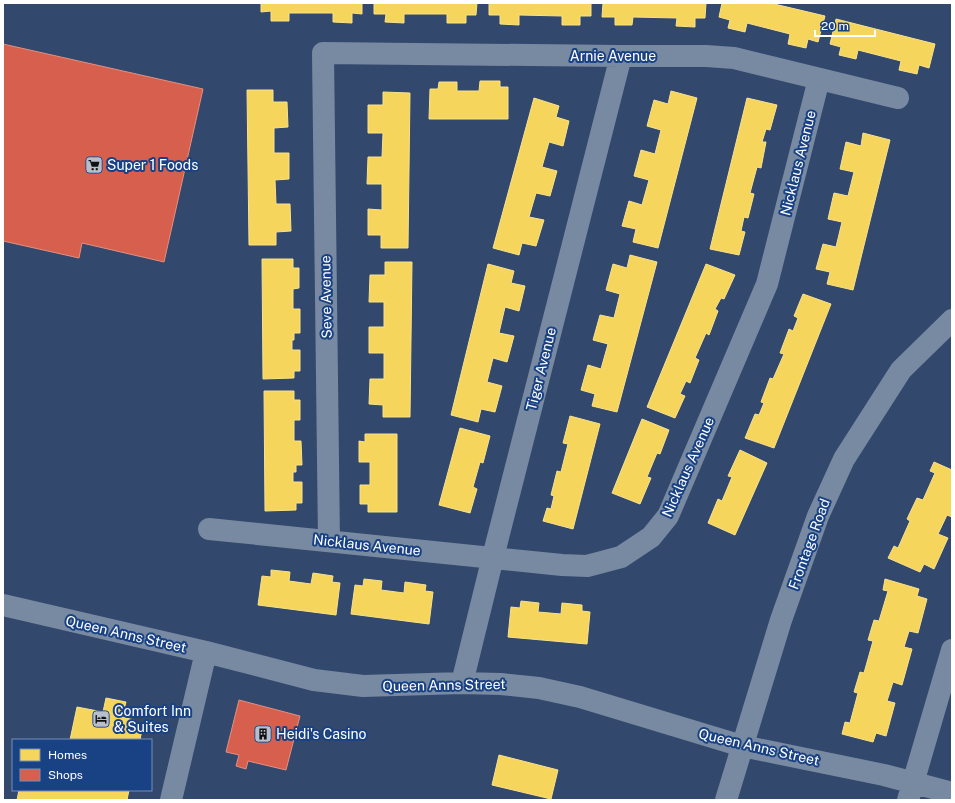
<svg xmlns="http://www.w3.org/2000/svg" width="955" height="803" font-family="'Public Sans',sans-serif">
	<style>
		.homes { fill: #f6d55c; stroke: #f9e28d }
		.shops { fill: #d6604d; stroke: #e29082 }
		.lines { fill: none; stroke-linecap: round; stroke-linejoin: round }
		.minor { stroke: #7889a2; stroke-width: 22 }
		.labels { text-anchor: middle; stroke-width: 4; stroke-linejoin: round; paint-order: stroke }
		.street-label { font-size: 14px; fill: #fff; stroke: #194285 }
		.poi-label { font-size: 14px; fill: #fff; stroke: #194285; text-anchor: start }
	</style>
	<rect width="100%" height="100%" fill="#32486c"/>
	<path class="homes" d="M261,3H362V14L352,13V23L333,22V13H289V21H271V11L261,12Z
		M374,3H477L476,15H466V23H447V14H404V23L385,22L386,14H374Z
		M489,3H591V16H580V25H562V16L519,15V25L500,24V15H489Z
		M603,3H706L705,18H695V27L676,26L677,18L633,17L632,25H615V17H602Z
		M722,3H770L825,16L818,42L808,39L806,48L788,44L790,34L747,23L745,32L728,28L730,20L719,17Z
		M836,19L935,44L929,68L919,65L917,74L899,70L901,61L858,50L856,59L839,55L841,47L830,44Z
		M480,81H500V87H508V119H429L430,89H438L439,82H457V91H479Z
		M247,90H273V102H287L288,127L274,128V153H289V179L275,180L276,204H290L291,231L276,232V245H249Z
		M671,91L697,98L658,248L633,242L636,229L622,226L629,201L642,205L649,180L634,176L641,150L655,154L661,130L647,126L654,100L668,104Z
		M383,92L410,93L408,248H381V235H368V209L382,210V184H367L368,157H382L383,133H368V105H383Z
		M534,98L559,106L556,117L569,121L563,146L549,142L542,167L557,171L550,196L536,193L529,217L544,220L536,246L522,243L519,255L493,248Z
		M747,98L777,105L770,130L766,129L762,142H766L761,168L757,167L750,193L754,194L748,218L744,217L741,231L745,232L739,255L710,249Z
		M863,133L890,140L853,290L827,284L830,272L816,269L823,244L836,247L842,222L828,219L834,193L848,196L854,172L840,169L846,142L861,146Z
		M630,255L657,262L617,412L592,406L595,394L581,390L588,365L601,369L608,344L593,340L600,315L614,318L620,294L606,290L613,264L627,268Z
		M262,259H293V268H299V288L293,289V309H300V333H294V340H292V350H300V371H294V378L263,379Z
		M385,262H412L410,417H383V405L369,404L370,379H384V353H369V327H384V302H369L370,275H385Z
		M488,264L514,271L511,283L525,286L519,311L505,307L499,333L514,336L507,362L493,358L487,382L502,386L495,412L481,409L478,422L451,415Z
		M706,264L735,275L724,299L721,298L715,309L718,311L709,335L706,333L695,358L699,360L690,383L686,381L680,394L685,396L675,418L647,407Z
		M803,294L831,304L774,448L745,438L755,414L759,415L764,403L761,402L770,378L773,379L784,354L780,353L789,329L793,331L798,318L794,316Z
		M264,391H294V400H300V420H294V441H301L302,465H296V472H293V482H302V503H296V510L265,511Z
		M570,416L600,424L573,529L543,521L547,508L551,509L554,496L551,495L557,471L561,472L568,444L563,443Z
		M642,419L669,430L660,454L657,453L647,477L651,478L640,504L612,493Z
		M460,428L490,436L483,463L480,462L473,487L477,489L470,513L439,505Z
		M365,434H397V512H368V504H360V485H370V462H359V441L365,442Z
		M740,450L767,463L735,535L708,523L718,499L722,501L732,477L728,476Z
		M934,462L952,470V517L947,515L938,534L948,538L934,569L924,564L920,572L888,558L894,546L898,548L910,521L907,519L917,498L923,500L935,473L930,471Z
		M271,570L290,572L289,581L311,584L313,573L333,576L332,582L340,583L336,615L258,605L262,576L271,577Z
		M364,579L382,581L381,590L404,593L405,582L426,585L425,591L433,592L429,624L351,614L355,585L363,586Z
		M885,579L919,589L917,596L927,599L918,633L909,631L904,647L912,649L902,685L893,682L887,701L895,703L886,736L876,733L873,742L842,734L845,722L850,723L858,693L854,692L860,672L864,673L873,641L868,640L874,620L879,621L888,591L883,590Z
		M521,601L539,603L538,612L561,614L562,603L582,605V611L590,612L587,644L508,637L511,607L520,608Z
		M106,698L126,702L122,717L134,720L133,727L142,729L140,740H70L77,707L103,712Z
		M499,755L558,770L551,799L492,785Z
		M19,790H129L127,800H17Z"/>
	<path class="shops" d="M3,44L203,89L164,262L82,243L79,258L3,241Z
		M239,700L300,716L286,770L248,761L246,769L236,766L239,755L226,752Z"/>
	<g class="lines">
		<path class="minor" d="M209,529L562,565L587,566L621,557L651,537L668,516L767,284L819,79
			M329,541L323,53L621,56H706L734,58L898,98
			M3,605L206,652L314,680L363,686L462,683L501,684L539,688L580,697L742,746L884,775L952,793
			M462,683L493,557L621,56
			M171,800L206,652
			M726,800L781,620L818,516L844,459L901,370L952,320
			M908,800L952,650"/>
	</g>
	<defs>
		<symbol id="supermarket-square" viewBox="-11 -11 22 22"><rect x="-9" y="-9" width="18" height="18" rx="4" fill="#b7bfcc" stroke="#194285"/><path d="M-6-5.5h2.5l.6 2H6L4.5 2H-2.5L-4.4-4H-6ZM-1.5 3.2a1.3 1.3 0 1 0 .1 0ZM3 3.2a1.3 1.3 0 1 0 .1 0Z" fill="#111"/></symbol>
		<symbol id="hotel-square" viewBox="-11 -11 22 22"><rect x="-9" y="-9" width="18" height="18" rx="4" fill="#b7bfcc" stroke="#194285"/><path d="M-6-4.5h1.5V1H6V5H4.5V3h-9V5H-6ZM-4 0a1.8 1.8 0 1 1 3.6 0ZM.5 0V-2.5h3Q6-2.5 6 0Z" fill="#111"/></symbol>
		<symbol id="building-square" viewBox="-11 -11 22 22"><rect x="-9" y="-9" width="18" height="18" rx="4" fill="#b7bfcc" stroke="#194285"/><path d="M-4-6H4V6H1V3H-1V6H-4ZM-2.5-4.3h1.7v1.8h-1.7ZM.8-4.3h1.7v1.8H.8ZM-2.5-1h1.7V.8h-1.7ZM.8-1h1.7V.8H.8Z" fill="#111"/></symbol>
	</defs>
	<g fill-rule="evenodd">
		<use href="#supermarket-square" x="84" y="155" width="20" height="20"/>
		<use href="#hotel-square" x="91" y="709" width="20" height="20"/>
		<use href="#building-square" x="253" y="724" width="20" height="20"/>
	</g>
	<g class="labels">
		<g class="street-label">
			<text x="613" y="61">Arnie Avenue</text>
			<text transform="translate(798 163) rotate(-76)" y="5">Nicklaus Avenue</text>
			<text transform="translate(326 297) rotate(-91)" y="5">Seve Avenue</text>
			<text transform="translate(541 369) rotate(-76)" y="5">Tiger Avenue</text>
			<text transform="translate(688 467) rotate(-66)" y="5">Nicklaus Avenue</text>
			<text transform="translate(809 544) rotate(-70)" y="5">Frontage Road</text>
			<text transform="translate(367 545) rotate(6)" y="5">Nicklaus Avenue</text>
			<text transform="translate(126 634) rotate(13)" y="5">Queen Anns Street</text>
			<text transform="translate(444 685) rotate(-1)" y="5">Queen Anns Street</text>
			<text transform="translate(759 747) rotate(13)" y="5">Queen Anns Street</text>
		</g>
		<g class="poi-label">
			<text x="107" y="170">Super 1 Foods</text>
			<text x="114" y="716">Comfort Inn<tspan x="114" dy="16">&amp; Suites</tspan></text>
			<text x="276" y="739">Heidi's Casino</text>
		</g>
	</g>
	<rect width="955" height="803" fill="none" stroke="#ffffff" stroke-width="8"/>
	<rect x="12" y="739" width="140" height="52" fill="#194285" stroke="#758eb6"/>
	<rect x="20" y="749" width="20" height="12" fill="#f6d55c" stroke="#758eb6"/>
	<text x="48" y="759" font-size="12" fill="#ffffff">Homes</text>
	<rect x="20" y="769" width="20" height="12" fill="#d6604d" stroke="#758eb6"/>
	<text x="48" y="779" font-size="12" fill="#ffffff">Shops</text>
	<path d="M815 30v6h60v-6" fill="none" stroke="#ffffff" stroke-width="2"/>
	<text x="821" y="30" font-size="12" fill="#ffffff" stroke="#194285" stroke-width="3" paint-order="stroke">20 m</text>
</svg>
